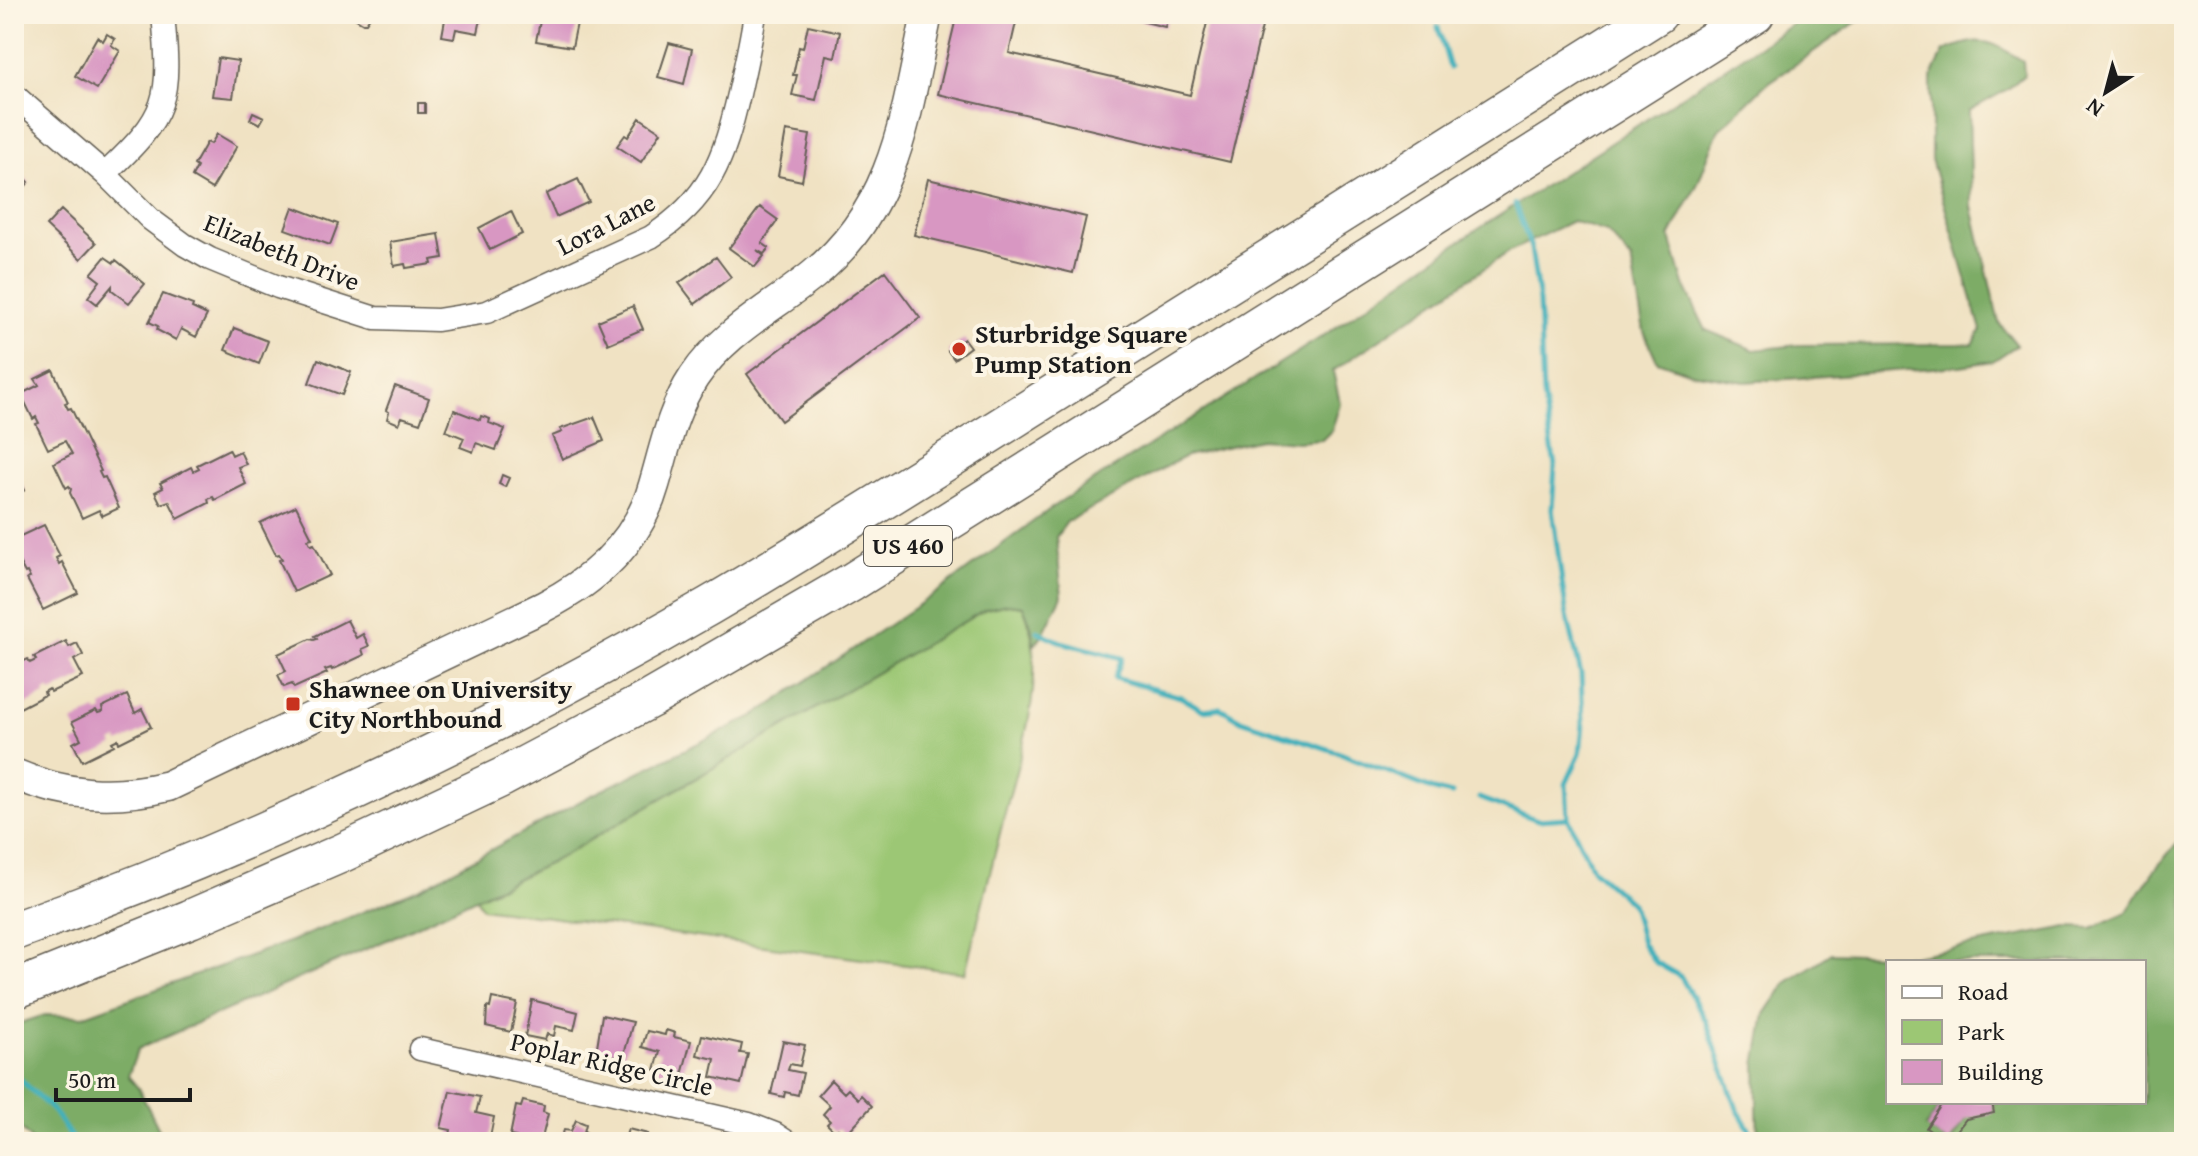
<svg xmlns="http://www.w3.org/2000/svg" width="2198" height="1156" font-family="'Gentium Book Plus',serif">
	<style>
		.green { fill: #9cc774; stroke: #5c7248; stroke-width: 2 }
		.forest { fill: #7dac66; stroke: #4c6441; stroke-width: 2 }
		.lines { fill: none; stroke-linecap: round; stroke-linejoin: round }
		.stream { stroke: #41b0bb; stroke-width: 5 }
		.building { fill: #d897c2 }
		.street-casing { stroke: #666156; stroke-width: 25 }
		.secondary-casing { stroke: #666156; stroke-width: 33 }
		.highway-casing { stroke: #666156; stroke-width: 41 }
		.street { stroke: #fff; stroke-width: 22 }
		.secondary { stroke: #fff; stroke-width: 30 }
		.highway { stroke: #fff; stroke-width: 38 }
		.poi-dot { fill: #c8321e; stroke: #fcf5e5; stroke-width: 3 }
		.labels { text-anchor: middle; stroke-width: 8; stroke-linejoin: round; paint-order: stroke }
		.shield { fill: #fcf5e5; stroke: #5f5d58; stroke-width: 2 }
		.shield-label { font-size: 24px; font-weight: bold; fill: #1c1c1c }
		.street-label { font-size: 26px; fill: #1c1c1c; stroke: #fcf5e5 }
		.poi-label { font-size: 26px; font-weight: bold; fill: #1c1c1c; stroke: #fcf5e5; text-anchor: start }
	</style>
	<rect width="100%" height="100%" fill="#fcf5e5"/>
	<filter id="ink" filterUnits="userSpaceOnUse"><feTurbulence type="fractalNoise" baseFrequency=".0125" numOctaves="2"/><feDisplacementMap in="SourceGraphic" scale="16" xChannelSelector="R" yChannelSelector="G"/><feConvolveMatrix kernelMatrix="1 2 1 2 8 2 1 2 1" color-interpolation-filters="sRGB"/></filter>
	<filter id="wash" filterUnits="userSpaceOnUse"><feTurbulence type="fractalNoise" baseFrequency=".006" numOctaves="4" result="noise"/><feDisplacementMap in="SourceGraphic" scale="32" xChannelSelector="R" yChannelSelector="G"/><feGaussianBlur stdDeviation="1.8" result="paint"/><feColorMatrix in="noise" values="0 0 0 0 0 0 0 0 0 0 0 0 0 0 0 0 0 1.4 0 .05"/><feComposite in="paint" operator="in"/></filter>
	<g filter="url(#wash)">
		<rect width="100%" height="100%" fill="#f0e2c3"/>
		<path class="green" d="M1008,604L1023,606C1051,673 1020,751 1004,817C991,869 978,921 965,973L482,908L476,898L552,862L986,609Z"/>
		<path class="forest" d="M1808,14H1868L1764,86L1718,131L1698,183L1670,237L1684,285L1706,330L1754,350L1798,345L1973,344L1981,330L1931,159V79L1944,51C1982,35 1989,40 2023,61L2024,75L2008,89L1969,111L1972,207L1999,323L2017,345L1993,361L1960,366L1745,382L1691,373L1657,361L1644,332L1631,259L1607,232L1572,221L1510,251L1333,371L1340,403L1332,430L1322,440L1297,442L1260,439L1186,456L1067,522L1056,537L1062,596L1043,634L1034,646L1031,626L1023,606L1008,604L986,609L552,862L387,940L138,1049L128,1076L139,1089L165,1142H33L14,1121V1025L45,1015L82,1016L291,941L419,889L588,797L754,716L936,593L1061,501L1326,334L1460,241Z
			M2184,834V1142H1950L1966,1119L1992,1102H2144V962H1888V1102H1943L1926,1127L1948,1142H1758L1756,1065L1765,1014L1786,983L1832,953L1914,956L2068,927L2092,928L2126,913L2153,872Z"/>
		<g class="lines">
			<path class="stream" d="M1438,27L1450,68
				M1515,204L1531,248L1539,302L1543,395L1555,466L1552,509L1566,611L1581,674L1583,724L1580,754L1566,784L1568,818L1593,870L1632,904L1642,943L1655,962L1681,977L1706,1021L1737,1109L1757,1142
				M1037,631L1061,642L1122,658L1115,678L1181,697L1203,710L1220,708L1241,720L1340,753L1434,790L1452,794
				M1479,798L1538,820L1568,818
				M14,1073L54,1112L74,1142"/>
		</g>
		<g id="blocks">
			<path class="building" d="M348,14H372L366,23H363Z
				M446,14H482L478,33L456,29L454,38L442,36Z
				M957,14H1018L1009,53L1190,95L1209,14H1265L1230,162L938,94Z
				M1113,14H1169L1165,27Z
				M541,16L577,23L572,47L536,41Z
				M808,25L840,32L835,57L826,55L816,100L792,95L797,75H793L799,47L803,48Z
				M107,34L115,39L111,45L120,51L97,89L75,76L97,37L103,41Z
				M669,43L692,49L684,84L658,77Z
				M218,58L238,61L233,98L212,96Z
				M418,103H425V113H418Z
				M253,112L264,117L260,124L250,119Z
				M640,118L661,132L641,162L617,146L625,135L628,137Z
				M786,131L810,135L802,181L778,176Z
				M217,134L237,146L212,189L192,177L197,167L194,165L207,142L211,144Z
				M14,166L29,182L14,200Z
				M578,179L589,202L556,217L546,194Z
				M928,179L1086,217L1073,273L914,235Z
				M293,207L338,224L330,245L285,229Z
				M760,207L778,220L762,243L769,248L764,254L757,250L764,256L755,267L729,248Z
				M61,210L96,243L81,259L46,226Z
				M511,211L522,234L490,250L479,228Z
				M439,234L443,258L431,260L432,264L406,268L405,264L394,266L390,242Z
				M105,257L114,263L116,260L145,284L129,303L112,290V286L97,304L88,297L100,281L91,274Z
				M716,257L731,277L695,304L679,283Z
				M885,271L920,318L781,421L747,374Z
				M163,294L193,305L192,308L207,315L196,337L181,329L176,340L157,330L158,326L149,322Z
				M633,306L643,329L608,344L598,321Z
				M234,328L268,341L259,364L225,350Z
				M964,339L970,347L954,359L948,351Z
				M318,359L351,372L342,395L309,383Z
				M53,370L68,402L65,403L68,409L71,408L101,471L99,472L102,478L105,477L119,508L102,516L99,510L82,518L70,493L71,489L69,486L66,488L54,463L72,454L65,441L48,449L36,424L39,423L36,417L33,419L21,394L39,385L35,379Z
				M395,386L429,398L420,423L402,417L399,424L387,419L389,412L386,410Z
				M454,410L480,420L481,416L490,419L489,423L505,429L496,450L476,443L473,452L460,447L464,438L446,431Z
				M594,417L604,441L562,459L552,436L562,432L560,429Z
				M229,449L232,455L240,451L246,464L238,467L246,484L215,500L213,497L208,499L209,503L178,519L169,501L161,504L155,492L163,488L160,483L191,467L193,471L199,468L197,465Z
				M16,473L25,490L14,496V474Z
				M502,475L509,478L505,487L499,484Z
				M296,506L312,538L308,539L309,542L311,545L314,544L330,575L294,592L279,560L282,559L279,554L276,555L260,523Z
				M44,525L60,556L56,558L59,564L62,562L78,593L43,610L27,579L30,578L27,572L25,573L14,552V539Z
				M347,620L356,638L363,634L369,646L362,649L364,655L332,670L331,668L325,670L327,673L294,688L292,684L284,687L278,675L286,671L278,654L310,639L314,640L317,639L315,636Z
				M66,641L69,647L77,643L83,655L74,660L83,677L51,692L49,689L44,692L45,695L14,711V666L28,659L30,663L36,660L34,657Z
				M127,695L135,713L142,709L151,727L119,743L118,739L112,742L114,745L82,761L73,743L81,739L72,722L96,710L98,713L101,712L103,711L102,707Z
				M492,998L517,1003L511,1032L486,1026L487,1007L490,1008Z
				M532,1000L578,1012L574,1030L556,1026L554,1036L547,1034L545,1040L525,1036Z
				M602,1015L633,1022L623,1058L596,1053Z
				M666,1030L675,1033L674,1037L691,1041L682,1075L655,1070L660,1052L642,1047L647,1031L665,1035Z
				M702,1035L742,1044L740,1053L748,1054L741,1084L711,1077L715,1059L697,1055Z
				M783,1041L805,1045L800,1066L790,1064L788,1070L803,1073L798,1095L785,1092L784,1097L771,1094Z
				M831,1080L844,1093L848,1089L858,1099L861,1095L872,1106L845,1135L838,1129L835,1132L827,1124L830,1121L823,1114L830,1106L818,1095Z
				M450,1091L480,1097L476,1113L494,1117L489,1142L450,1135L451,1130L441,1128Z
				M523,1101L544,1106L543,1112L548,1114L541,1142H515L516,1137L510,1136L516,1106L521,1107Z
				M1943,1102H1992L1994,1113L1966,1119L1948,1142L1926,1128Z
				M576,1120L586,1124L584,1132L600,1136L598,1142H568L561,1139L564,1130L571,1131Z
				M628,1129L648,1134L646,1139L653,1142H624Z"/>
		</g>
	</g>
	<g filter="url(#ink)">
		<use href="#blocks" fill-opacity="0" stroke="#666156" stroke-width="2"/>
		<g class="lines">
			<defs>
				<path id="street" d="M14,95L105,174L150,219L185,245L210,259L278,287L375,318L437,320L487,312L651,237C710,199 724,159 739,94C745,67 751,41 755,14
					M105,174C169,114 171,100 163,14
					M420,1049L749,1124L775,1134L787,1142"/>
				<path id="secondary" d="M14,774C65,796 114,799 168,786L543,607C594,581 638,542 654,485C665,448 672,410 694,377C725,331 771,309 813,275C897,207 906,113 927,14"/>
				<path id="highway" d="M14,931C254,845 488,733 709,606C837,531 962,451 1088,372C1278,253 1469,134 1658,14
					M14,990L190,919L342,853L503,777L650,699L852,582L1755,14"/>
			</defs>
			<use href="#street" class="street-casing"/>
			<use href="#secondary" class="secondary-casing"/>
			<use href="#highway" class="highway-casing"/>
			<use href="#street" class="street"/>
			<use href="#secondary" class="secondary"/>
			<use href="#highway" class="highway"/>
		</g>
	</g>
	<g class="poi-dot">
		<circle cx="959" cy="349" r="8"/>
		<rect x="285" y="696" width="16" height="16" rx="4"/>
	</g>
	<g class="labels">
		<rect class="shield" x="864" y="526" width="88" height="40" rx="6"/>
		<g class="shield-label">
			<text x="908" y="554">US 460</text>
		</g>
		<g class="street-label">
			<text transform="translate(606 224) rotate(-27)" y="9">Lora Lane</text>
			<text transform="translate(282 252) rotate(22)" y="9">Elizabeth Drive</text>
			<text transform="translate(612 1064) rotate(13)" y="9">Poplar Ridge Circle</text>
		</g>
		<g class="poi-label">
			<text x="975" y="343">Sturbridge Square<tspan x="975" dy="30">Pump Station</tspan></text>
			<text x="309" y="698">Shawnee on University<tspan x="309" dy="30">City Northbound</tspan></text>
		</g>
	</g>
	<rect width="2198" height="1156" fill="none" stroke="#fcf5e5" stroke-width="48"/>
	<rect x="1886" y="960" width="260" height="144" fill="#fcf5e5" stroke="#a29e95" stroke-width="2"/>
	<rect x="1902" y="986" width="40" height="12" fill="#ffffff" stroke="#a29e95" stroke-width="2"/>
	<text x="1958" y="1000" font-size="24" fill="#1c1c1c">Road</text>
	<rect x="1902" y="1020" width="40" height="24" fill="#9cc774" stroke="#a29e95" stroke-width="2"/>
	<text x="1958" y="1040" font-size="24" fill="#1c1c1c">Park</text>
	<rect x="1902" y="1060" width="40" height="24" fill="#d897c2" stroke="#a29e95" stroke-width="2"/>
	<text x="1958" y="1080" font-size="24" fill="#1c1c1c">Building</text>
	<g transform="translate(2106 92) rotate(216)" stroke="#fcf5e5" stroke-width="6" paint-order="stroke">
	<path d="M0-6L14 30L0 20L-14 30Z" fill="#1c1c1c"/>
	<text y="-12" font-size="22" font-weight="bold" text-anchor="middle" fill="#1c1c1c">N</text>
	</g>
	<path d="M56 1088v12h134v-12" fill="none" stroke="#1c1c1c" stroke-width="4"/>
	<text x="68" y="1088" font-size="24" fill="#1c1c1c" stroke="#fcf5e5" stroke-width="6" paint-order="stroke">50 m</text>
</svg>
